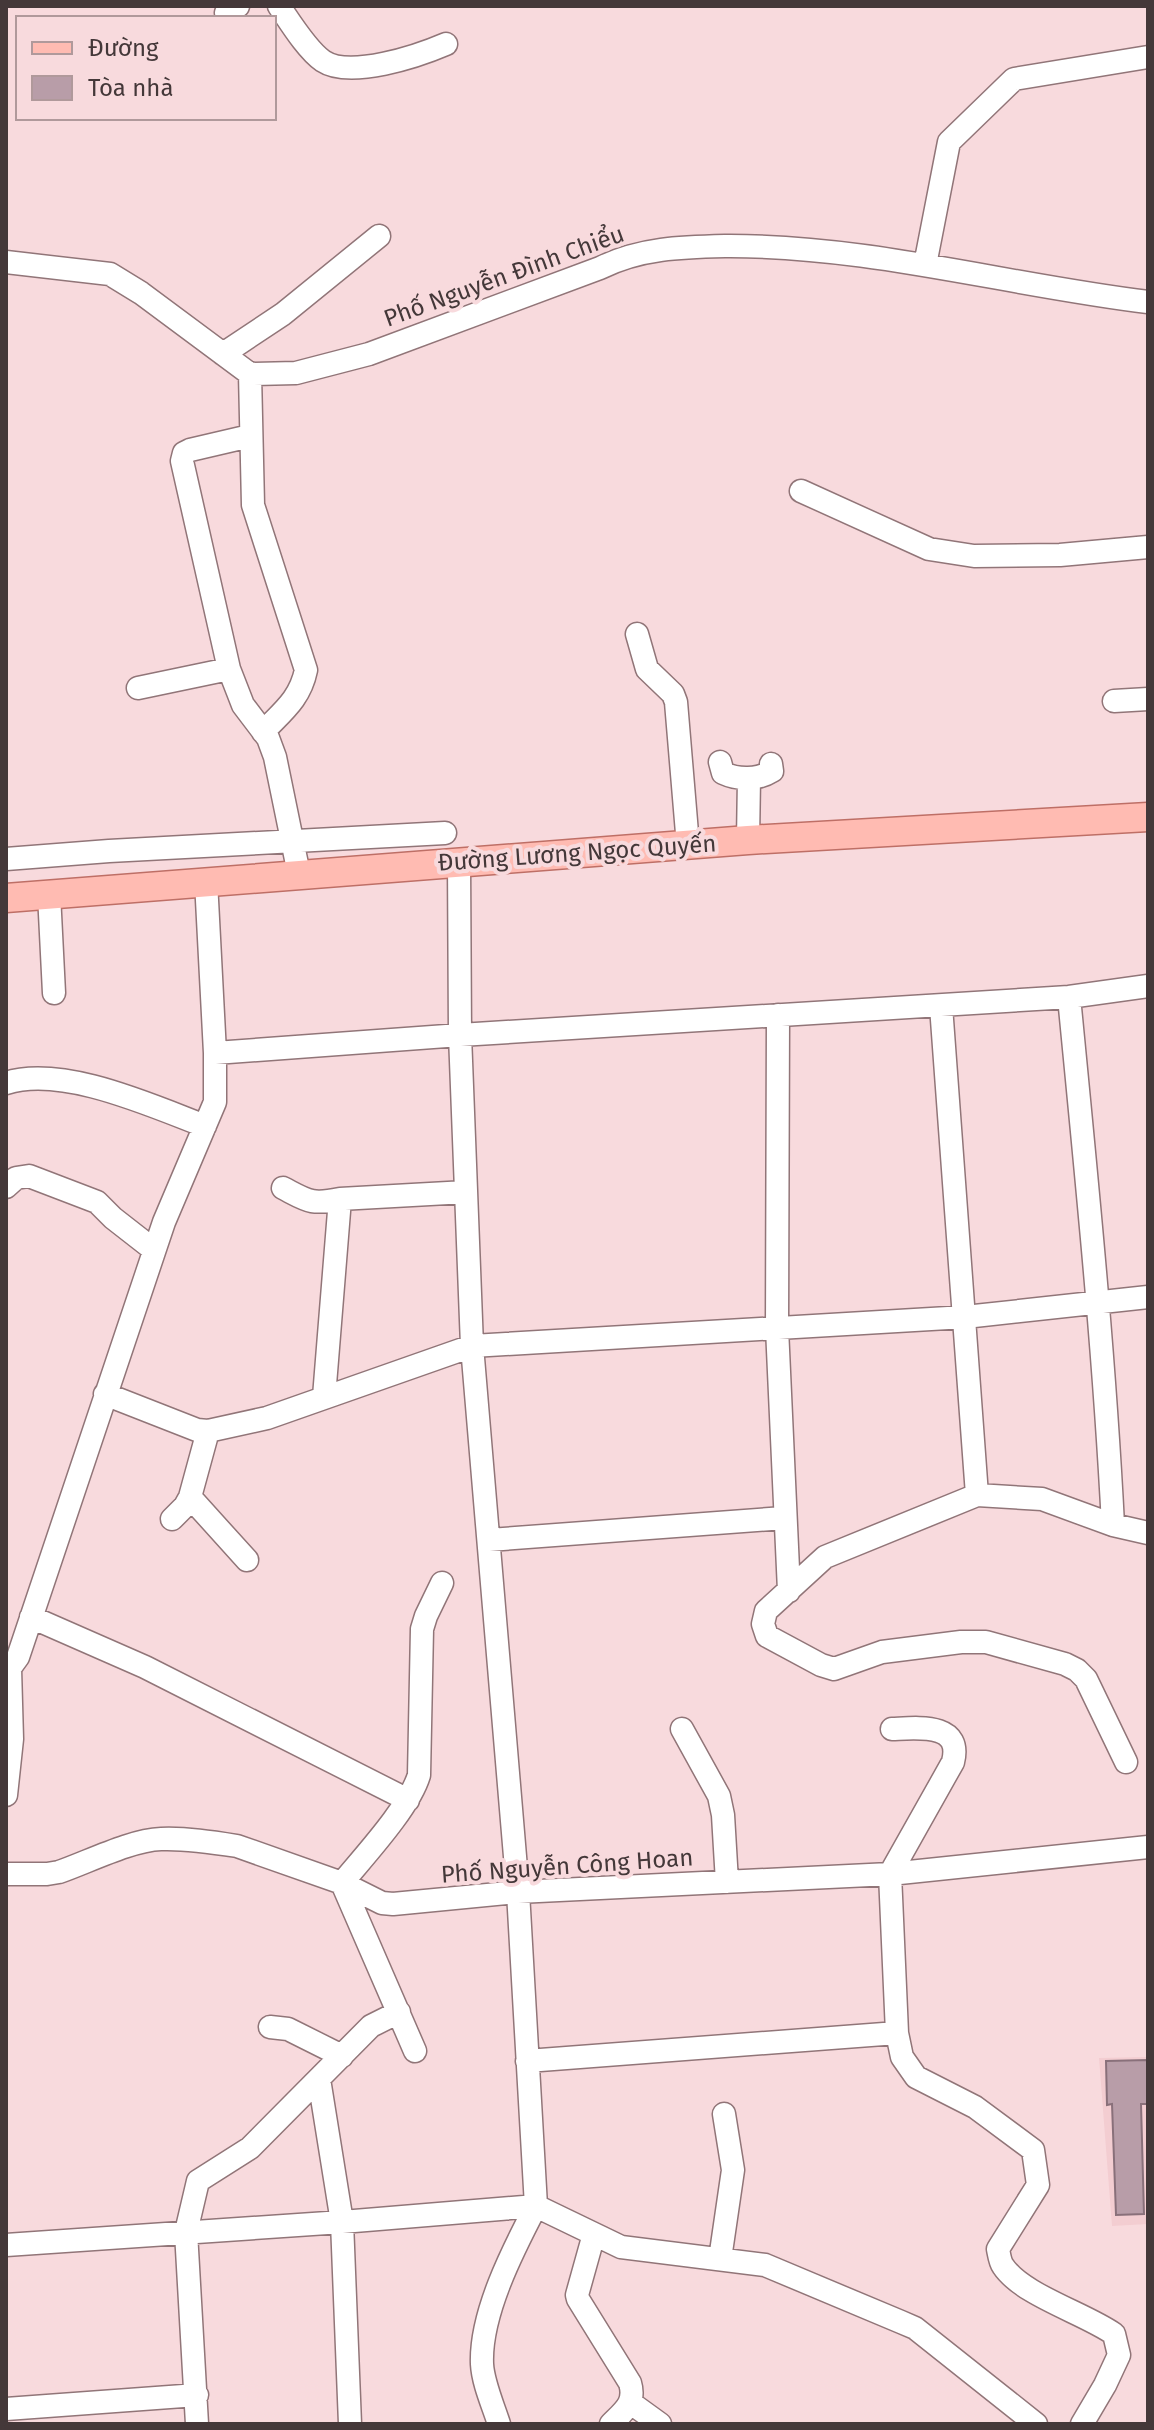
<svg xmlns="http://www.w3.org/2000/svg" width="1154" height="2430" font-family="'Fira Sans',sans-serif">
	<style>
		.built { fill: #f3cdd1 }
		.building { fill: #b89da8; stroke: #89707a; stroke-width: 2 }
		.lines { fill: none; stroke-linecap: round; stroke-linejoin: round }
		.minor-casing { stroke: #917578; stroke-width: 25 }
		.major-casing { stroke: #be6f66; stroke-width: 31 }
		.minor { stroke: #fff; stroke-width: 22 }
		.major { stroke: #ffbbb2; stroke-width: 28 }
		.labels { text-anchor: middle; stroke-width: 8; stroke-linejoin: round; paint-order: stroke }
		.street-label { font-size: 24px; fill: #443839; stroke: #f8dadd }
	</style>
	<rect width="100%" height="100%" fill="#f8dadd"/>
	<path class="built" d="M1148,2057V2224L1112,2226L1099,2058Z"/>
	<path class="building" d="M1148,2060V2104H1141L1144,2214L1116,2215L1112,2104L1107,2105L1106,2061Z"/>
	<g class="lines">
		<defs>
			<path id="minor" d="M279,6C290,22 307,50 323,61C350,79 418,56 446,44
				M226,13L238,6
				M6,262L110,274L141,293L250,374L296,373L369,354L600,268C640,248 682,247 725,246C868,245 1007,285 1148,302
				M925,265L949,142L1014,79L1148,57
				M223,354L283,314L379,236
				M250,374L253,505L306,670C300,699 283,711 263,732
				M250,436L190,450L184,453L182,461L229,669L243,705L268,738L275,757L299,874
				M801,491L929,549L974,556L1060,555L1148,547
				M637,634L647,669L673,694L676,702L688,845
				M138,688L229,669
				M1114,701L1148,699
				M720,762L723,773C738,780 758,780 772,771L771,764
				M748,840L749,778
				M6,859L109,851L445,833
				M49,894L54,993
				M1069,997C1086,1173 1104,1348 1113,1525
				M941,1006L977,1495
				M778,1015L777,1328L789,1591
				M215,1053L460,1035L1069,997L1148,986
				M6,1083C63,1065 152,1106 205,1126
				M6,1187L16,1178L29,1176L97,1202L113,1218L154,1250
				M283,1188C308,1201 311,1205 340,1199L466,1192
				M105,1394L197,1430L208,1431L267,1418L472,1346L965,1317L1148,1297
				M324,1397L340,1199
				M190,1497L247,1560
				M172,1519L185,1506L190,1497L208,1431
				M489,1540L784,1518
				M31,1617L145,1667L408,1800
				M6,1670L10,1668L18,1657L164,1222L215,1102V1053L206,881
				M682,1729L719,1796L723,1815L727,1882
				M892,1729C917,1728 963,1722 953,1762L890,1874L897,2033L902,2057L916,2077L975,2107L1033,2150L1038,2185L998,2249C999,2254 1000,2262 1003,2266C1022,2295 1084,2313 1114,2334L1119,2355L1105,2385L1082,2424
				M1126,1762L1086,1679L1077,1670L1065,1664L986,1642H961L882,1652L834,1669L821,1665L767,1636L763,1624L766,1611L825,1557L977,1495L1042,1499L1113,1525L1148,1533
				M6,1795L12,1739L10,1668
				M6,1874H47L59,1872C88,1862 131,1840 161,1839C186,1838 212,1842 237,1846L342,1883L382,1903L393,1904L518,1892L890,1874L1148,1847
				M270,2027L288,2029L342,2056
				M415,2051L342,1883C365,1855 409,1808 419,1775L422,1629L426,1616L442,1583
				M527,2061L897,2033
				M319,2079L342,2222L350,2424
				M594,2234L577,2295L578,2299L630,2383C636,2403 624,2411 611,2424
				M6,2245L342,2222L536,2206L518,1892L472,1346L460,1035L459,862
				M720,2259L733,2170L724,2114
				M631,2403L660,2424
				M6,2409L197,2395
				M197,2424L186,2232L198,2181L250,2148L371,2026L399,2012
				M499,2424C493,2405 483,2383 482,2364C480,2314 513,2250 536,2206L621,2247L765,2265L901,2322L915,2328L1036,2424"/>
			<path id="major" d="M6,898L748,840L1148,817"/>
		</defs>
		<use href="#minor" class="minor-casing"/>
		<use href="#major" class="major-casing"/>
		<use href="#minor" class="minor"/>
		<use href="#major" class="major"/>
	</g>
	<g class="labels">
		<g class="street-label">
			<text transform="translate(504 276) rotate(-20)" y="8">Phố Nguyễn Đình Chiểu</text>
			<text transform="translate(577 853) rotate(-4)" y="8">Đường Lương Ngọc Quyến</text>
			<text transform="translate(567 1866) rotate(-4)" y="8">Phố Nguyễn Công Hoan</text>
		</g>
	</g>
	<rect width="1154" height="2430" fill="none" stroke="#443839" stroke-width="16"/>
	<rect x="16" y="16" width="260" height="104" fill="#f8dadd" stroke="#b0999b" stroke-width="2"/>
	<rect x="32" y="42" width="40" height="12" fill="#ffbbb2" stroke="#b0999b" stroke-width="2"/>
	<text x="88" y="56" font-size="24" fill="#443839">Đường</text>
	<rect x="32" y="76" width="40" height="24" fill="#b89da8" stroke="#b0999b" stroke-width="2"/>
	<text x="88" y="96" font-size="24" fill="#443839">Tòa nhà</text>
</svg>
